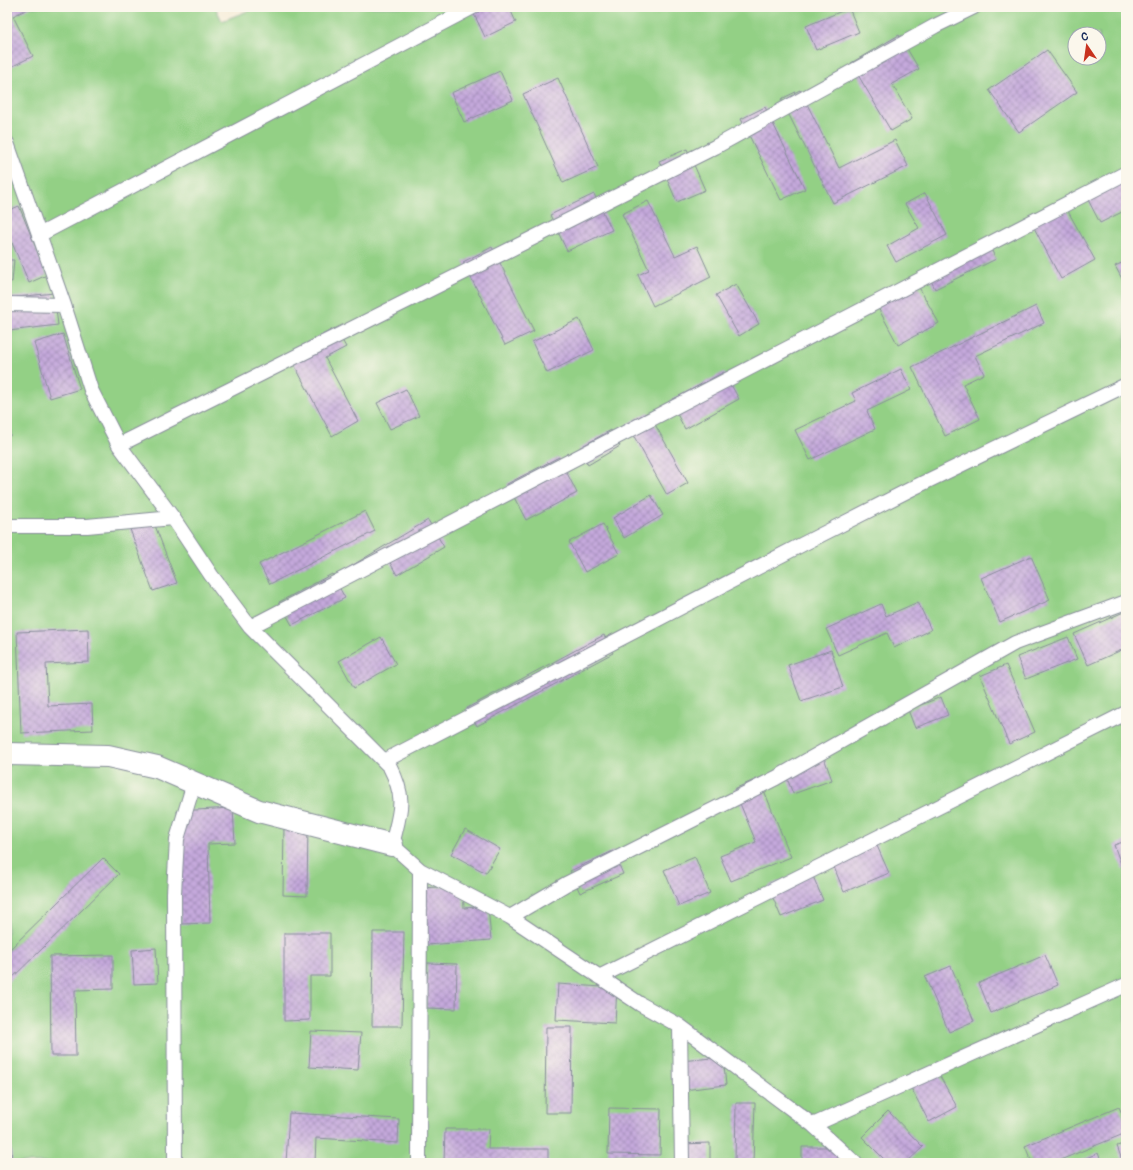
<svg xmlns="http://www.w3.org/2000/svg" width="1133" height="1170" font-family="Pangolin,sans-serif">
	<style>
		.garden { fill: #93d085; stroke: #578072; fill-rule: evenodd }
		.building { fill: url(#building-cross-hatch) }
		.lines { fill: none; stroke-linecap: round; stroke-linejoin: round }
		.lane-casing { stroke: #888e9a; stroke-width: 16 }
		.street-casing { stroke: #888e9a; stroke-width: 24 }
		.lane { stroke: #fff; stroke-width: 14 }
		.street { stroke: #fff; stroke-width: 22 }
	</style>
	<defs>
		<pattern id="building-cross-hatch" width="8" height="8" patternUnits="userSpaceOnUse"><rect width="8" height="8" fill="#c5a9db"/><path d="M0 0l8 8M0 8l8-8" fill="none" stroke="#9f8ab5"/></pattern>
	</defs>
	<rect width="100%" height="100%" fill="#fbf7ec"/>
	<filter id="ink" filterUnits="userSpaceOnUse"><feTurbulence type="fractalNoise" baseFrequency=".025" numOctaves="2"/><feDisplacementMap in="SourceGraphic" scale="8" xChannelSelector="R" yChannelSelector="G"/><feConvolveMatrix kernelMatrix="1 2 1 2 8 2 1 2 1" color-interpolation-filters="sRGB"/></filter>
	<filter id="wash" filterUnits="userSpaceOnUse"><feTurbulence type="fractalNoise" baseFrequency=".012" numOctaves="4" result="noise"/><feDisplacementMap in="SourceGraphic" scale="16" xChannelSelector="R" yChannelSelector="G"/><feGaussianBlur stdDeviation="0.9" result="paint"/><feColorMatrix in="noise" values="0 0 0 0 0 0 0 0 0 0 0 0 0 0 0 0 0 1.4 0 .05"/><feComposite in="paint" operator="in"/></filter>
	<g filter="url(#wash)">
		<rect width="100%" height="100%" fill="#f6ecd7"/>
		<path class="garden" d="M7,7H215L222,21L258,7H1126V1163H7ZM1075,34H1099V58H1075Z"/>
		<g id="blocks">
			<path class="building" d="M7,7H32L13,16L33,56L7,69Z
				M472,7H509L516,22L485,37L471,8Z
				M849,8L859,32L816,50L806,26Z
				M899,35L919,69L892,84L912,119L891,131L851,63Z
				M1047,50L1077,92L1019,132L989,90Z
				M500,71L513,100L464,122L451,93Z
				M558,78L598,167L563,183L523,94Z
				M800,90L839,168L895,140L908,166L833,203L781,99Z
				M765,107L805,189L781,200L741,119Z
				M687,149L705,190L677,202L659,161Z
				M1126,170V210L1100,223L1084,192Z
				M925,193L947,235L896,262L887,246L919,228L905,204Z
				M594,194L612,230L567,251L550,215Z
				M648,201L675,256L697,246L711,277L653,306L638,275L649,270L622,214Z
				M1064,204L1095,260L1061,279L1031,222Z
				M19,206L47,275L29,283L7,231V211Z
				M987,241L996,259L935,289L926,270Z
				M492,247L534,331L505,345L463,262Z
				M7,260H14L12,282L7,281Z
				M1126,261V286L1115,266Z
				M916,282L939,323L898,345L876,304Z
				M736,284L759,324L739,336L716,295Z
				M54,293L58,325L9,331L7,298Z
				M1036,306L1044,323L975,356L984,374L963,384L980,419L945,436L912,367Z
				M579,319L594,350L547,373L532,342Z
				M335,328L346,347L325,358L358,421L332,436L288,353Z
				M63,334L80,389L50,398L34,343Z
				M901,369L911,390L867,411L875,429L810,460L795,430L856,401L852,393Z
				M724,372L739,399L685,429L670,401Z
				M406,389L419,416L390,429L377,403Z
				M7,404H9L10,436H7Z
				M648,412L688,483L667,495L627,424Z
				M611,430L620,446L588,465L579,448Z
				M559,457L577,493L526,520L507,484Z
				M651,495L663,515L624,538L613,518Z
				M365,511L375,531L270,584L259,564Z
				M151,515L177,583L153,591L128,524Z
				M428,520L444,547L397,575L388,559L355,579L348,568Z
				M603,524L619,554L585,572L569,542Z
				M1031,556L1050,600L1000,622L981,578Z
				M332,574L345,598L292,625L279,602Z
				M918,602L931,630L894,648L887,633L838,655L826,629L881,604L886,616Z
				M1126,611V648L1088,665L1074,634Z
				M88,629L89,662L46,664L48,706L92,704L93,730L21,733L17,632Z
				M604,635L613,653L477,726L467,708Z
				M381,637L396,664L354,688L339,661Z
				M1068,637L1077,659L1026,679L1017,657Z
				M831,650L843,687L801,701L788,665Z
				M1006,665L1035,732L1009,744L980,676Z
				M941,697L948,715L915,728L908,710Z
				M823,755L832,780L793,794L784,770Z
				M759,778L791,857L731,881L720,856L756,842L734,789Z
				M233,808L235,843L208,844L210,923L181,924L177,811Z
				M284,824H308L307,896L283,895Z
				M465,829L500,849L486,873L451,854Z
				M874,839L889,873L844,892L830,857Z
				M1126,841V868L1123,870L1114,845Z
				M613,851L623,874L580,893L570,871Z
				M695,857L710,893L679,906L664,870Z
				M103,858L119,874L7,983V952Z
				M810,869L823,900L781,917L768,886Z
				M463,885L464,908L488,906L491,940L427,945L423,888Z
				M373,932H404L402,1026H372Z
				M284,933H330V976H310V1020L284,1021Z
				M156,948L158,983L134,984L132,950Z
				M113,955V989L75,990L76,1056H51L50,956Z
				M1045,955L1058,985L991,1013L979,983Z
				M427,963L457,964L456,1009L426,1008Z
				M951,966L974,1021L949,1032L925,977Z
				M558,984L617,988L615,1023L556,1020Z
				M546,1027H572L571,1113H545Z
				M311,1031L361,1033L358,1070L309,1067Z
				M723,1057L726,1085L683,1090L680,1061Z
				M937,1071L957,1107L929,1122L910,1086Z
				M7,1097H8L12,1163H7Z
				M736,1103H755L753,1163H735Z
				M1119,1107L1126,1123V1133L1053,1163H1032L1025,1146Z
				M609,1108L661,1109L660,1155L608,1154Z
				M888,1111L923,1147L906,1163H888L862,1137Z
				M289,1113L399,1119L398,1143L316,1138L315,1163H286Z
				M445,1129H489L488,1149H548V1163H444Z
				M710,1143V1163H681L680,1144Z
				M1126,1143V1163H1123L1117,1146Z
				M802,1147H843V1163H802Z
				M1098,1153L1102,1163H1075Z"/>
		</g>
	</g>
	<g filter="url(#ink)">
		<use href="#blocks" fill-opacity="0" stroke="#888e9a" stroke-width="1"/>
		<g class="lines">
			<defs>
				<path id="lane" d="M7,143L64,305L91,390L119,445L173,518L211,575L250,627L390,767C407,800 400,811 392,845L420,870L510,917L640,1004L680,1026L813,1125L855,1163
					M39,235L473,7
					M7,304L64,305
					M119,445L715,147L935,26L974,7
					M7,526H87L173,518
					M250,627L1126,173
					M384,761L803,544L915,487L1126,385
					M510,917L566,884L776,778L1015,643L1126,602
					M599,977L1126,713
					M680,1026L682,1163
					M813,1125L1126,985
					M175,1163L174,893L177,839L194,783
					M419,1163L420,870"/>
				<path id="street" d="M7,754L108,756L157,767L259,811L392,845"/>
			</defs>
			<use href="#lane" class="lane-casing"/>
			<use href="#street" class="street-casing"/>
			<use href="#lane" class="lane"/>
			<use href="#street" class="street"/>
		</g>
	</g>
	<rect width="1133" height="1170" fill="none" stroke="#fbf7ec" stroke-width="24"/>
	<g transform="translate(1087 46) rotate(347)"><circle r="19" fill="#fbf7ec" stroke="#a1a7b3"/>
	<path d="M0-3L7 15L0 10L-7 15Z" fill="#c8321e"/>
	<text y="-6" font-size="11" font-weight="bold" text-anchor="middle" fill="#1b2f5e">С</text>
	</g>
</svg>
